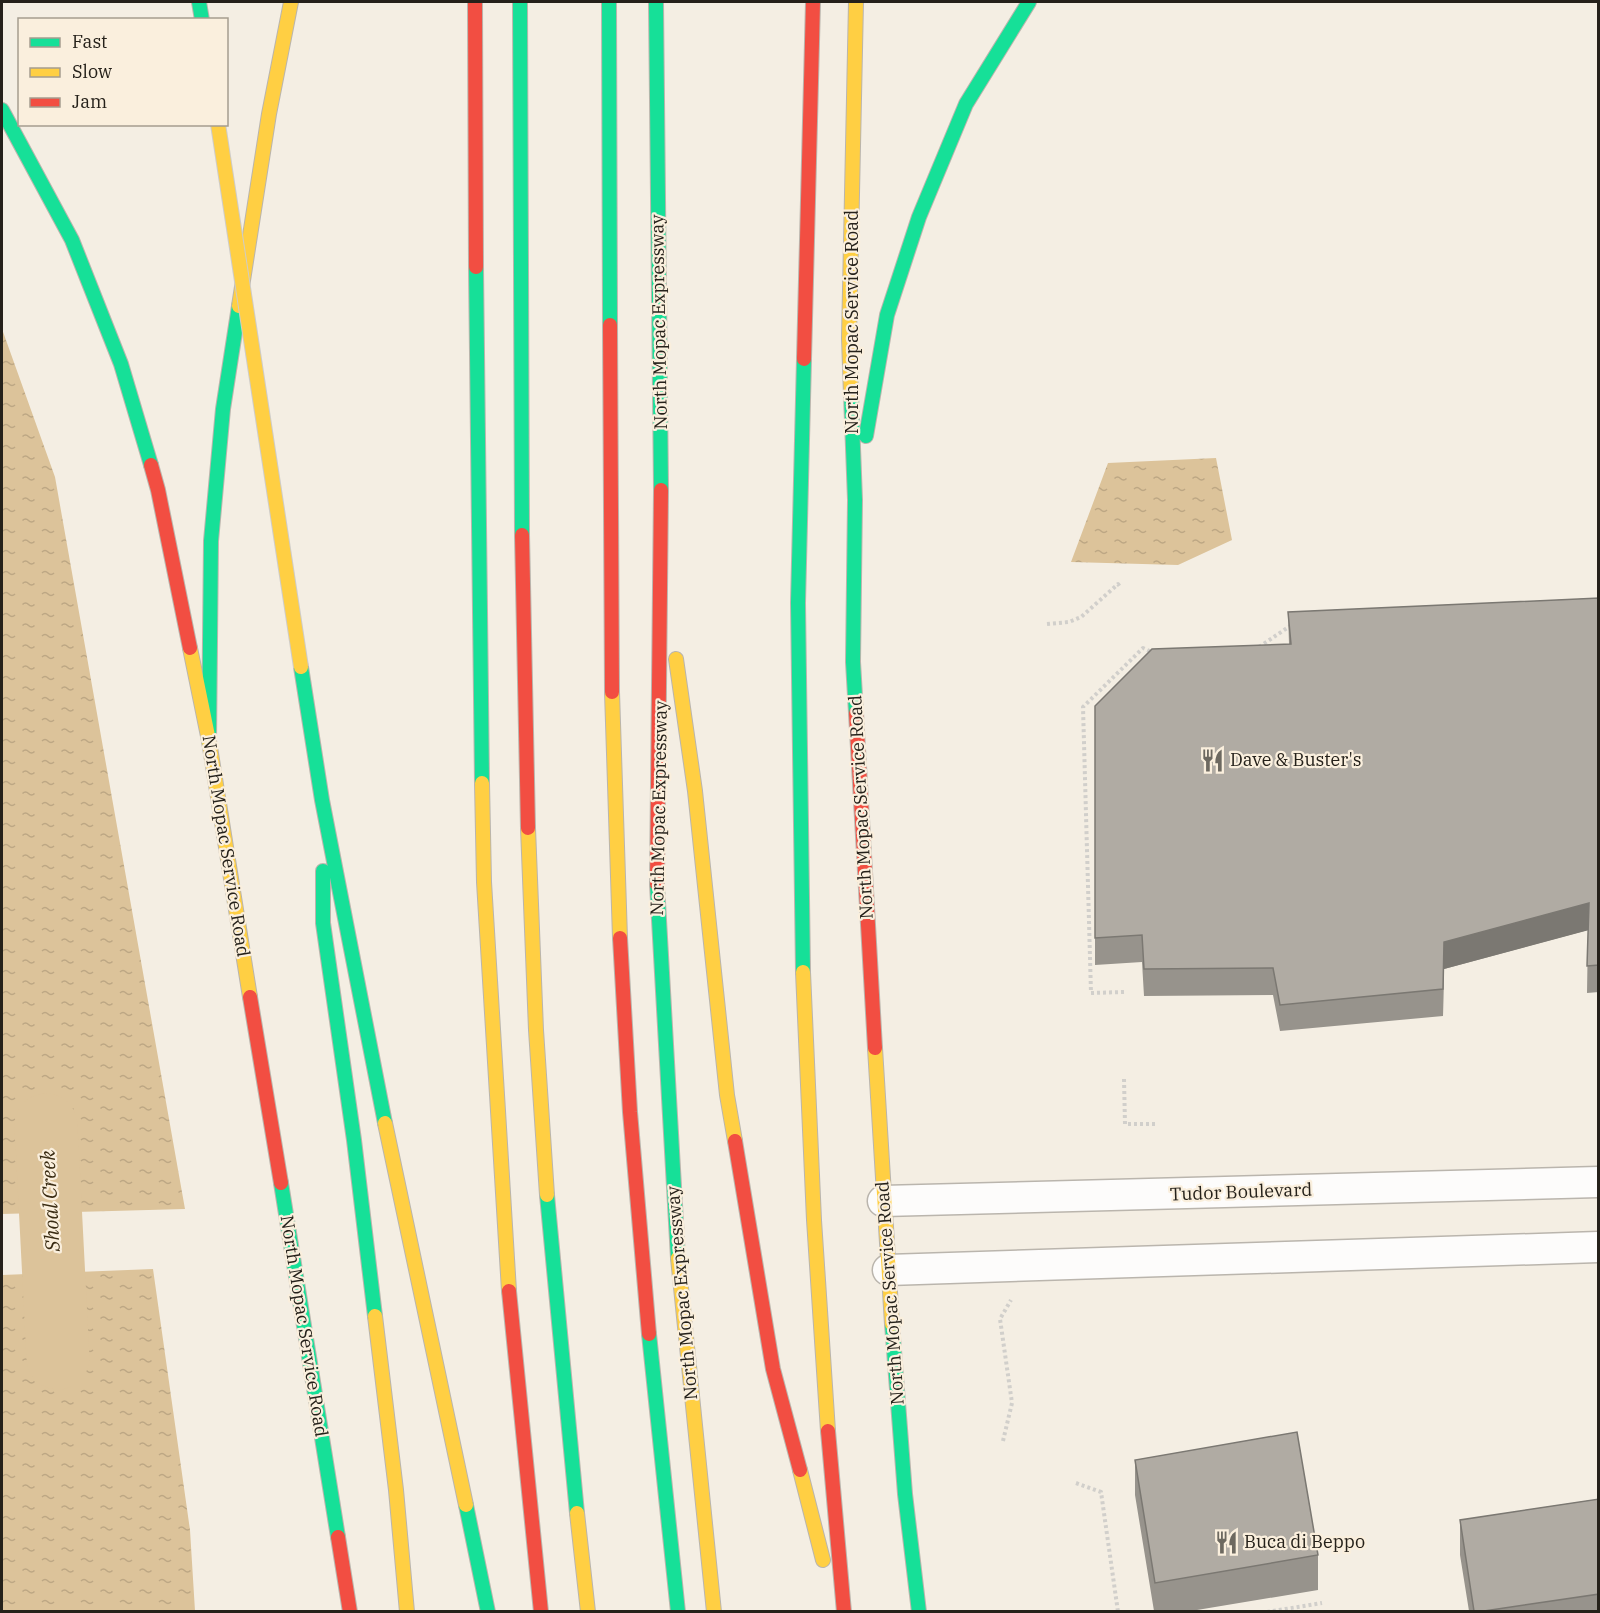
<svg xmlns="http://www.w3.org/2000/svg" width="1600" height="1613" font-family="'IBM Plex Serif',serif">
	<style>
		.water { fill: url(#water-ripples) }
		.lines { fill: none; stroke-linecap: round; stroke-linejoin: round }
		.river { stroke: #dcc39a; stroke-width: 63 }
		.street-casing { stroke: #bab5ad; stroke-width: 33 }
		.fast-casing { stroke: #bab5ad; stroke-width: 16 }
		.slow-casing { stroke: #bab5ad; stroke-width: 16 }
		.jam-casing { stroke: #bab5ad; stroke-width: 16 }
		.path { stroke: #d1cfcb; stroke-width: 4; stroke-dasharray: 3 3; stroke-linecap: butt }
		.street { stroke: #fdfcfb; stroke-width: 30 }
		.fast { stroke: #16e098; stroke-width: 14 }
		.slow { stroke: #ffcf43; stroke-width: 14 }
		.jam { stroke: #f24e42; stroke-width: 14 }
		.slow-bridge-casing { stroke: #cfccc7; stroke-width: 16; stroke-linecap: butt }
		.slow-bridge { stroke: #ffcf43; stroke-width: 14 }
		.wall { fill: #97938c }
		.shaded-wall { fill: #7b7872 }
		.building { fill: #b0aba3; stroke: #7b7872; stroke-width: 1.5 }
		.labels { text-anchor: middle; stroke-width: 4.5; stroke-linejoin: round; paint-order: stroke }
		.street-label { font-size: 18px; fill: #25211a; stroke: #faefdd }
		.poi-label { font-size: 18px; fill: #25211a; stroke: #faefdd; text-anchor: start }
		.water-label { font-size: 20px; font-style: italic; fill: #392b12; stroke: #faefdd }
	</style>
	<defs>
		<pattern id="water-ripples" width="26" height="14" patternUnits="userSpaceOnUse" patternTransform="scale(1.5)"><rect width="26" height="14" fill="#dcc39a"/><path d="M2 4q2-2 4 0t4 0M15 11q2-2 4 0t4 0" fill="none" stroke="#bda784"/></pattern>
	</defs>
	<rect width="100%" height="100%" fill="#f4eee3"/>
	<path class="water" d="M2,329L55,477L185,1209L2,1214Z
		M1216,458L1232,540L1178,565L1071,562L1108,463Z
		M153,1269L190,1530L195,1611H2V1275Z"/>
	<g class="lines">
		<path class="river" d="M46,1125L58,1358"/>
		<defs>
			<path id="street" d="M883,1201L1598,1182
				M888,1270L1598,1247"/>
			<path id="fast" d="M199,2L202,20
				M520,2L522,535
				M609,2L610,325
				M656,2L661,490
				M2,110L72,240L121,364L151,465
				M476,267L482,783
				M851,395L855,500L853,662L856,713
				M866,436L887,315L919,217L966,104L1029,2
				M301,667L322,800L385,1123
				M209,741L211,541L223,409L239,306
				M323,871V923L354,1140L375,1316
				M657,884L678,1258
				M803,972L798,603L804,359
				M281,1183L338,1537
				M547,1195L577,1513
				M892,1324L905,1494L919,1612
				M649,1334L678,1612
				M466,1505L488,1612"/>
			<path id="slow" d="M239,306L269,114L291,2
				M851,395L849,338L856,2
				M190,648L209,741L250,997
				M676,659L695,791L727,1095L735,1141
				M612,692L620,938
				M482,783L484,882L509,1291
				M528,828L536,1030L547,1195
				M803,972L814,1220L828,1431
				M875,1048L892,1324
				M385,1123L466,1505
				M678,1258L714,1612
				M375,1316L396,1490L407,1612
				M800,1470L823,1560
				M577,1513L588,1612"/>
			<path id="jam" d="M475,2L476,267
				M610,325L612,692
				M804,359L813,2
				M151,465L158,490L190,648
				M522,535L528,828
				M856,713L875,1048
				M657,884L661,490
				M620,938L630,1112L649,1334
				M250,997L281,1183
				M735,1141L773,1369L800,1470
				M509,1291L541,1612
				M828,1431L844,1612
				M338,1537L350,1612"/>
		</defs>
		<use href="#street" class="street-casing"/>
		<use href="#fast" class="fast-casing"/>
		<use href="#slow" class="slow-casing"/>
		<use href="#jam" class="jam-casing"/>
		<path class="path" d="M1047,624L1069,622L1081,617L1118,584L1121,588
			M1259,647L1290,626
			M1124,992L1091,993L1083,707L1143,648L1154,653
			M1124,1079L1125,1124H1155
			M1003,1441L1012,1403L1000,1319L1011,1300
			M1076,1483L1101,1492L1118,1612
			M1267,1612L1322,1603"/>
		<use href="#street" class="street"/>
		<use href="#fast" class="fast"/>
		<use href="#slow" class="slow"/>
		<use href="#jam" class="jam"/>
		<defs>
			<path id="slow-bridge" d="M218,124L301,667"/>
		</defs>
		<use href="#slow-bridge" class="slow-bridge-casing"/>
		<use href="#slow-bridge" class="slow-bridge"/>
	</g>
	<path class="wall" d="M1599,598V992L1587,993L1588,930L1444,969L1443,1016L1280,1031L1273,995L1144,996L1142,962L1095,965V706L1289,644L1288,612Z
		M1135,1460L1318,1555V1590L1191,1611H1154L1135,1495Z
		M1599,1499V1611H1469L1460,1555V1520Z"/>
	<path class="shaded-wall" d="M1589,903V930L1444,969L1443,1016L1444,942Z"/>
	<path class="building" d="M1599,598V965L1587,966L1589,903L1444,942L1443,989L1280,1005L1273,968L1144,969L1142,935L1095,938V706L1152,649L1291,644L1288,612Z
		M1297,1432L1318,1555L1155,1583L1135,1460Z
		M1599,1499V1594L1484,1611H1474L1460,1520Z"/>
	<defs>
		<symbol id="restaurant-bare" viewBox="-9 -9 18 18"><path d="M-5-6h1v4h1v-4h1v4h1v-4h1v5L-1.5 .5V6h-2V.5L-5-1ZM5-6V6H3V1.5H1.5Q1.5-4 5-6Z" fill="#6d6960" stroke="#faefdd" stroke-width="2.5" paint-order="stroke"/></symbol>
	</defs>
	<g fill-rule="evenodd">
		<use href="#restaurant-bare" x="1196" y="744" width="33" height="33"/>
		<use href="#restaurant-bare" x="1210" y="1526" width="33" height="33"/>
	</g>
	<g class="labels">
		<g class="street-label">
			<text transform="translate(659 322) rotate(-91)" y="6">North Mopac Expressway</text>
			<text transform="translate(852 322) rotate(-90)" y="6">North Mopac Service Road</text>
			<text transform="translate(861 807) rotate(-93)" y="6">North Mopac Service Road</text>
			<text transform="translate(659 808) rotate(-89)" y="6">North Mopac Expressway</text>
			<text transform="translate(226 846) rotate(81)" y="6">North Mopac Service Road</text>
			<text transform="translate(1241 1192) rotate(-2)" y="6">Tudor Boulevard</text>
			<text transform="translate(682 1293) rotate(-95)" y="6">North Mopac Expressway</text>
			<text transform="translate(890 1293) rotate(-94)" y="6">North Mopac Service Road</text>
			<text transform="translate(304 1326) rotate(81)" y="6">North Mopac Service Road</text>
		</g>
		<g class="poi-label">
			<text x="1230" y="766">Dave &amp; Buster's</text>
			<text x="1244" y="1548">Buca di Beppo</text>
		</g>
		<g class="water-label">
			<text transform="translate(50 1201) rotate(-93)" y="7">Shoal Creek</text>
		</g>
	</g>
	<rect width="1600" height="1613" fill="none" stroke="#25211a" stroke-width="6"/>
	<rect x="18" y="18" width="210" height="108" fill="#faefdd" stroke="#a59d8f" stroke-width="1.5"/>
	<rect x="30" y="38" width="30" height="9" fill="#16e098" stroke="#a59d8f" stroke-width="1.5"/>
	<text x="72" y="48" font-size="18" fill="#25211a">Fast</text>
	<rect x="30" y="68" width="30" height="9" fill="#ffcf43" stroke="#a59d8f" stroke-width="1.5"/>
	<text x="72" y="78" font-size="18" fill="#25211a">Slow</text>
	<rect x="30" y="98" width="30" height="9" fill="#f24e42" stroke="#a59d8f" stroke-width="1.5"/>
	<text x="72" y="108" font-size="18" fill="#25211a">Jam</text>
</svg>
